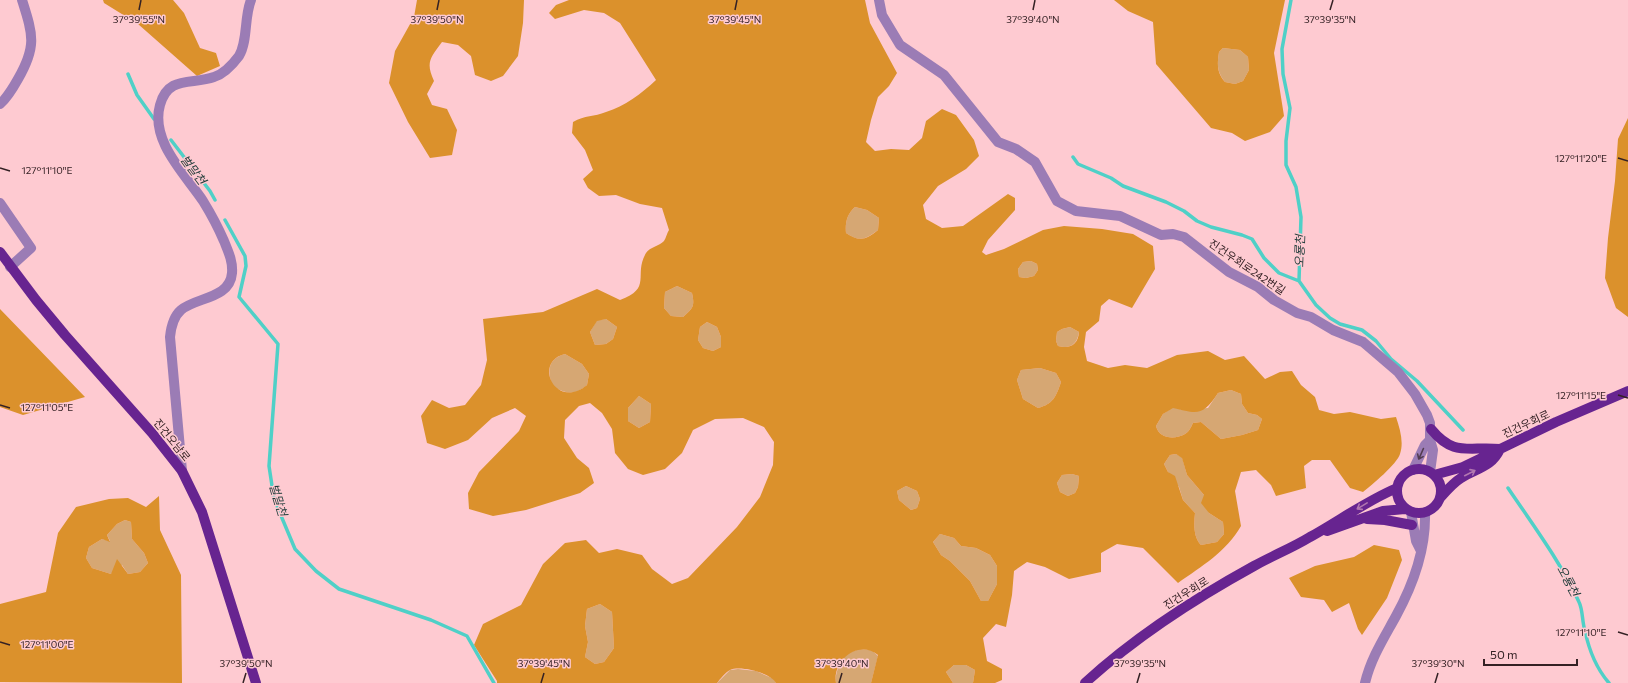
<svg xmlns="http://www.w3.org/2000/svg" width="1628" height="683" font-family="Commissioner,'Noto Sans KR',sans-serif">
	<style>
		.green { fill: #d6a773 }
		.forest { fill: #db912c; fill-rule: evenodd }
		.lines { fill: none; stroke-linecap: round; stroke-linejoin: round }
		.stream { stroke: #4fd0c7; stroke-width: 3.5 }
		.minor { stroke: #9b7cb5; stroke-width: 10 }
		.major { stroke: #672490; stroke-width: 10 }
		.oneway { stroke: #533c50 }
		.oneway2 { stroke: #b277b0 }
		.ticks { fill: none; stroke: #342124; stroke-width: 1.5 }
		.labels { text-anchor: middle; stroke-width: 3; stroke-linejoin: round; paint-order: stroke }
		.street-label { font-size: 11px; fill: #342124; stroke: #fecad1 }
		.water-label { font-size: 12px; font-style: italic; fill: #1f3b39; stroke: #fecad1 }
		.ticks-label { font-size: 10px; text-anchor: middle; fill: #342124; stroke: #fecad1; stroke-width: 3; stroke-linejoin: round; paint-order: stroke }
	</style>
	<rect width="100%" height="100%" fill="#fecad1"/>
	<path class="green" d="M1223,48L1240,50L1248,57L1249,70L1243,81L1235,84L1225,82C1217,72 1217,65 1219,52Z
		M855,207L867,210L879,218L878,230C865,240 859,242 846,233C845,223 847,214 855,207Z
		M1031,261L1037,264L1038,270L1034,276L1026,278L1019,277L1018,269L1023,262Z
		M677,286L692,293C695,307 693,308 683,317L671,316L664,308L665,292Z
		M606,319L617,327L613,339L606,344L595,345L590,332L597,320Z
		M707,322L717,327L721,337V347L713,351L703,348L698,340L700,327Z
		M1070,327L1079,332C1077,345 1070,349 1058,346L1056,341L1057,332L1062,329Z
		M565,354L582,364L589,374L587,385C574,396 568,394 553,387C547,372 547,359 565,354Z
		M1040,368L1056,373L1061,382C1056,397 1053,404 1038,408L1023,399L1017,380L1021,370Z
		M1231,390L1241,394L1242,404L1248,413L1257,415L1262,419L1258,430L1242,435L1221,439L1201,422L1193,423C1191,427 1189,432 1185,434C1175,440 1159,439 1156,426L1163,414L1173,407L1183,410L1208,408L1218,393Z
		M639,396L651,404L650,422L639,428L628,421V408Z
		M1176,454L1182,457L1187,475L1204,495L1209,513L1223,522L1224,534L1217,542L1201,545C1193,537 1194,523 1195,513L1183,500L1179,487L1168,472L1164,464L1170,455Z
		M1072,474L1079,476L1078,487L1075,493L1068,496L1060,492L1057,483L1062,475Z
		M906,486L917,491L920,499L917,508L911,510L899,500L897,491Z
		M125,520L131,522L132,539L144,553L148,563L140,572L128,574L122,565L111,574L92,568L86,558L89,547L102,539L110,541L107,535L117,524Z
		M940,534L954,538L961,546L976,548L990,555L997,566V584L988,601H981L970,581L950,561L941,555L933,542Z
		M600,604L612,612L614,648L604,662L595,664L585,657L588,642L585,626L587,609Z
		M858,649L872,650L878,656L871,683H836C834,674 841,658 849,653C852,651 855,651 858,649Z
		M954,665H966L975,670L973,683H953L946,672Z
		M738,669L756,671L774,679L776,683H717L730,670Z"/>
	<path class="forest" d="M103,0H173L184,13L200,48L216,53L220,66L197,76L138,24L104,3Z
		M417,0H524L523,23L518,56L503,76L491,81L475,75L471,56L458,45L442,42C431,57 425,62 434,81L427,94L432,105L447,109L457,130L452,155L430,158L408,122L389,83L395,51L414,17Z
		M569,0H865L870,23L897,73L889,86L878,97L871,120L866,142L875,151L891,149L909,150L922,138L926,121L942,109L956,115L974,140L979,156L966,169L938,186L923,205L926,219L942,228L963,226L1008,194L1015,198V210L988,240L982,252L986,255L1004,249L1043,230L1064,226L1102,229L1133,234L1153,246L1155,269L1132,308L1109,299L1101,306L1099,321L1086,332L1084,347L1087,361L1108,368L1125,365L1147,368L1177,355L1208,351L1225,360L1244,356L1265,379L1280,372L1292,371L1301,385L1315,397L1319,410L1334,414L1350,412L1381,419L1396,417C1400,429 1404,442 1400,454C1397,464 1372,485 1363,492L1350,488L1330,460H1312L1304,466L1306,488L1276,496L1271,485L1256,470L1241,472L1235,491L1241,526C1226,552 1202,566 1178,583L1143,548L1117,544L1101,553V572L1069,579L1045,567L1027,562L1014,571L1012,595L1006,627L996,624L983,638L987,661L1002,669V680L995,683H973L975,670L966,665H954L946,672L953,683H871L878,655C859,639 832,660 836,683H776C771,673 740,665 730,670C726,672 720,679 717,683H497V681L474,645L483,624L521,605L543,564L565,543L586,540L599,553L617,549L642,555L652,569L672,584L688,578L737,527L760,497L773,465L774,442L764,427L743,418L715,419L693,430L682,453L665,469L643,475L628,469L615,453L612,429L602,413L590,403L579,406L565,420L564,438L577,458L589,468L594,483L580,493L526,510L493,516L469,509L468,493L479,472L519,431L526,416L515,408L492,418L468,440L445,449L427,443L421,416L432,400L449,408L465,405L481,385L487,360L483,319L543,312L597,289L620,300C653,288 633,275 646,253C650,247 659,246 664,241C666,238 667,233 669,230L662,208L640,204L616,195L599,196L588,188L583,179L593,170L585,150L572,133L573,122C585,115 594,117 606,112C625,106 641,94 656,80L620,23L604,13L584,10L555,19L549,13L556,5ZM855,207L867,210L879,218L878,230C866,240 859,242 846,233C845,223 847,214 855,207ZM1031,261L1037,264L1038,270L1034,276L1026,278L1019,277L1018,269L1023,262ZM677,286L692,293C695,307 693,308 683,317L671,316L664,308L665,292ZM606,319L617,327L613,339L606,344L595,345L590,332L597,321ZM707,322L717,327L721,337V347L713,351L703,348L698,340L700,327ZM1070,327L1079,332C1078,345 1070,349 1058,346L1056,341L1057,332L1062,329ZM565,354L582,364L589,374L587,385C556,411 532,362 565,354ZM1040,368L1056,373L1061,382C1056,397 1053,404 1038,408L1023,399L1017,380L1021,370ZM1231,390L1241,394L1242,404L1248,413L1257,415L1262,419L1258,430L1242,435L1221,439L1201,422L1193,423C1191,427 1189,432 1185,434C1175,440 1159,439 1156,426L1163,414L1173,408C1198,414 1203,416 1218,393ZM639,396L651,404L650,422L639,428L628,421V408ZM1176,454L1182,458L1187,475L1204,495L1201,503L1209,513L1223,522L1224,534L1217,542L1201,545C1193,537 1194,523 1195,513L1183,500L1175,476L1168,472L1164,464L1170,455ZM1072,474L1079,476L1078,487L1075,493L1068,496L1060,492L1057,483L1062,475ZM906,486L917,491L920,499L917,508L911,510L899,500L897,491ZM940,534L954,538L961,546L976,548L990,555L997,566V584L988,601H981L970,581L950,561L941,555L933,542ZM600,604L612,612L614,648L604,662L595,664L585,657L588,642L585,626L587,609Z
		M1114,0H1285L1274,53L1284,116L1270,132L1245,141L1232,133L1211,128L1156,64L1153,22L1128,11ZM1223,48L1240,50L1248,57L1249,70L1243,81L1235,84L1225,82C1217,73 1217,65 1219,52Z
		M1628,118V317L1616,308L1605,278L1608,238L1615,181L1618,139Z
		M0,309L85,397L23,415L0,407Z
		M159,496L160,530L181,575L182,683L0,682V604L46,592L58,533L76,507L109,499L128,498L146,507ZM125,520L131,522L132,539L144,553L148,563L140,572L128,574L117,559L111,574L92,568L86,558L89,547L102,539L110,542L107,535L117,524Z
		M1374,545L1399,550L1402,560L1387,598L1362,635L1358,629L1349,603L1332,612L1324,600L1301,597L1289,578L1315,566L1354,557Z"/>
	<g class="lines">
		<path class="stream" d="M1291,0L1282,49L1283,74L1290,108L1286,141V165L1296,187L1301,217L1299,281L1316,305L1330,318L1340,324L1362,330L1376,341L1391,359L1417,381L1463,430
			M128,74L137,95L154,119
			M171,140L210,191L215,200
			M1073,157L1078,164L1111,178L1123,186L1166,202L1184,211L1197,221L1211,227L1242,235L1252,239L1264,258L1279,273L1299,281
			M225,220L245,256L246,266L239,297L278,344L269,466L274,499L295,549L316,571L339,589L431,620L467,636L494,683
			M1508,488C1533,525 1560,561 1579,602C1583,610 1582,622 1585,631C1589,650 1596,668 1609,683"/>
		<path class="minor" d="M879,0L882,15L900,45L944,75L998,142L1016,149L1035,162L1057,201L1076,211L1120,216L1161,235L1173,234L1184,237L1229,272L1258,287L1274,300L1297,313L1311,317L1333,330L1363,342L1398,372L1415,394L1427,415L1430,423V440L1433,450L1430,472
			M0,104C8,97 13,88 18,79C37,46 33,35 22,0
			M0,203L31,248L10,267
			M1413,470L1425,445L1430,440
			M182,471L170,337C171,327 173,317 181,310C196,297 230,299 232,273C233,261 228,251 224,241C218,227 211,214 203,201C185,174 150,141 160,105C168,75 192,85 214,77C224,74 233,64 239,56C248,41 244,17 251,0
			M1411,512L1416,541L1421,551
			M1365,683C1371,658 1384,638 1396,616C1413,585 1426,549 1425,513"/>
		<path class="major" d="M0,252L36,300L65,335L152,433L182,471L202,512L256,683
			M1431,429C1454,457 1468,446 1500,449
			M1397 491a22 22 0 1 1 44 0a22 22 0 1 1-44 0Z
			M1434,475L1463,467L1556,422L1628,391
			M1440,498C1447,490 1453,483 1461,478C1476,468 1491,468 1500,449
			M1367,519L1385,520L1412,525
			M1327,531L1383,511L1405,509
			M1085,683C1135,637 1194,599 1254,566C1272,556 1292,548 1310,537C1339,521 1366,501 1397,488"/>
	</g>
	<defs><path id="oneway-shaft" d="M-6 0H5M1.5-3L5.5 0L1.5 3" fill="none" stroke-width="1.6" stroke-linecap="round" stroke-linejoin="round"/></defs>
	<use class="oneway" href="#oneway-shaft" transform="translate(1421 454) rotate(114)"/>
	<g class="oneway2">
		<use href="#oneway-shaft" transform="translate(1470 473) rotate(-27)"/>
		<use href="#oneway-shaft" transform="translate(1362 506) rotate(149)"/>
	</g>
	<path class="ticks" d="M139,10L141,0M437,10L439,0M735,10L737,0M1033,10L1035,0M1330,10L1333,0M1618,158L1628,161M0,168L10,171M1618,395L1628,398M0,405L10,408M1618,632L1628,635M0,642L10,645M243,683L246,673M541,683L544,673M839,683L842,673M1137,683L1140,673M1435,683L1438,673"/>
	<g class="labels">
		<g class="street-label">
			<text transform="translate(1247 267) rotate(34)" y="4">진건우회로242번길</text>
			<text transform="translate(1526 424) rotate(-25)" y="4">진건우회로</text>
			<text transform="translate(172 440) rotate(51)" y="4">진건오남로</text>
			<text transform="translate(1186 593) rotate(-32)" y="4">진건우회로</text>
		</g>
		<g class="water-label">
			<text transform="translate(193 170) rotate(53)" y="4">벌말천</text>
			<text transform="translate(1300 251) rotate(-88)" y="4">오룡천</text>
			<text transform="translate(278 500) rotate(73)" y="4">벌말천</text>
			<text transform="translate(1568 581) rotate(62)" y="4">오룡천</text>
		</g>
	</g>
	<g class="ticks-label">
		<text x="139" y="23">37°39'55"N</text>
		<text x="437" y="23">37°39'50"N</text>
		<text x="735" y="23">37°39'45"N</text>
		<text x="1033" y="23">37°39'40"N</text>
		<text x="1330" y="23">37°39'35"N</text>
		<text x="1581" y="162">127°11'20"E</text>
		<text x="47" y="174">127°11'10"E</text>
		<text x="1581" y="399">127°11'15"E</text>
		<text x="47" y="411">127°11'05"E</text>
		<text x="1581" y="636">127°11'10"E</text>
		<text x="47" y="648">127°11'00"E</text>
		<text x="246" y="667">37°39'50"N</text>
		<text x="544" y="667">37°39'45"N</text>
		<text x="842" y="667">37°39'40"N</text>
		<text x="1140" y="667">37°39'35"N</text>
		<text x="1438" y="667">37°39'30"N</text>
	</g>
	<path d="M1484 659v6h93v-6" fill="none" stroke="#342124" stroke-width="2"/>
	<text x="1490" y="659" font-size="12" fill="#342124" stroke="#fecad1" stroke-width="3" paint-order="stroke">50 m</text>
</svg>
